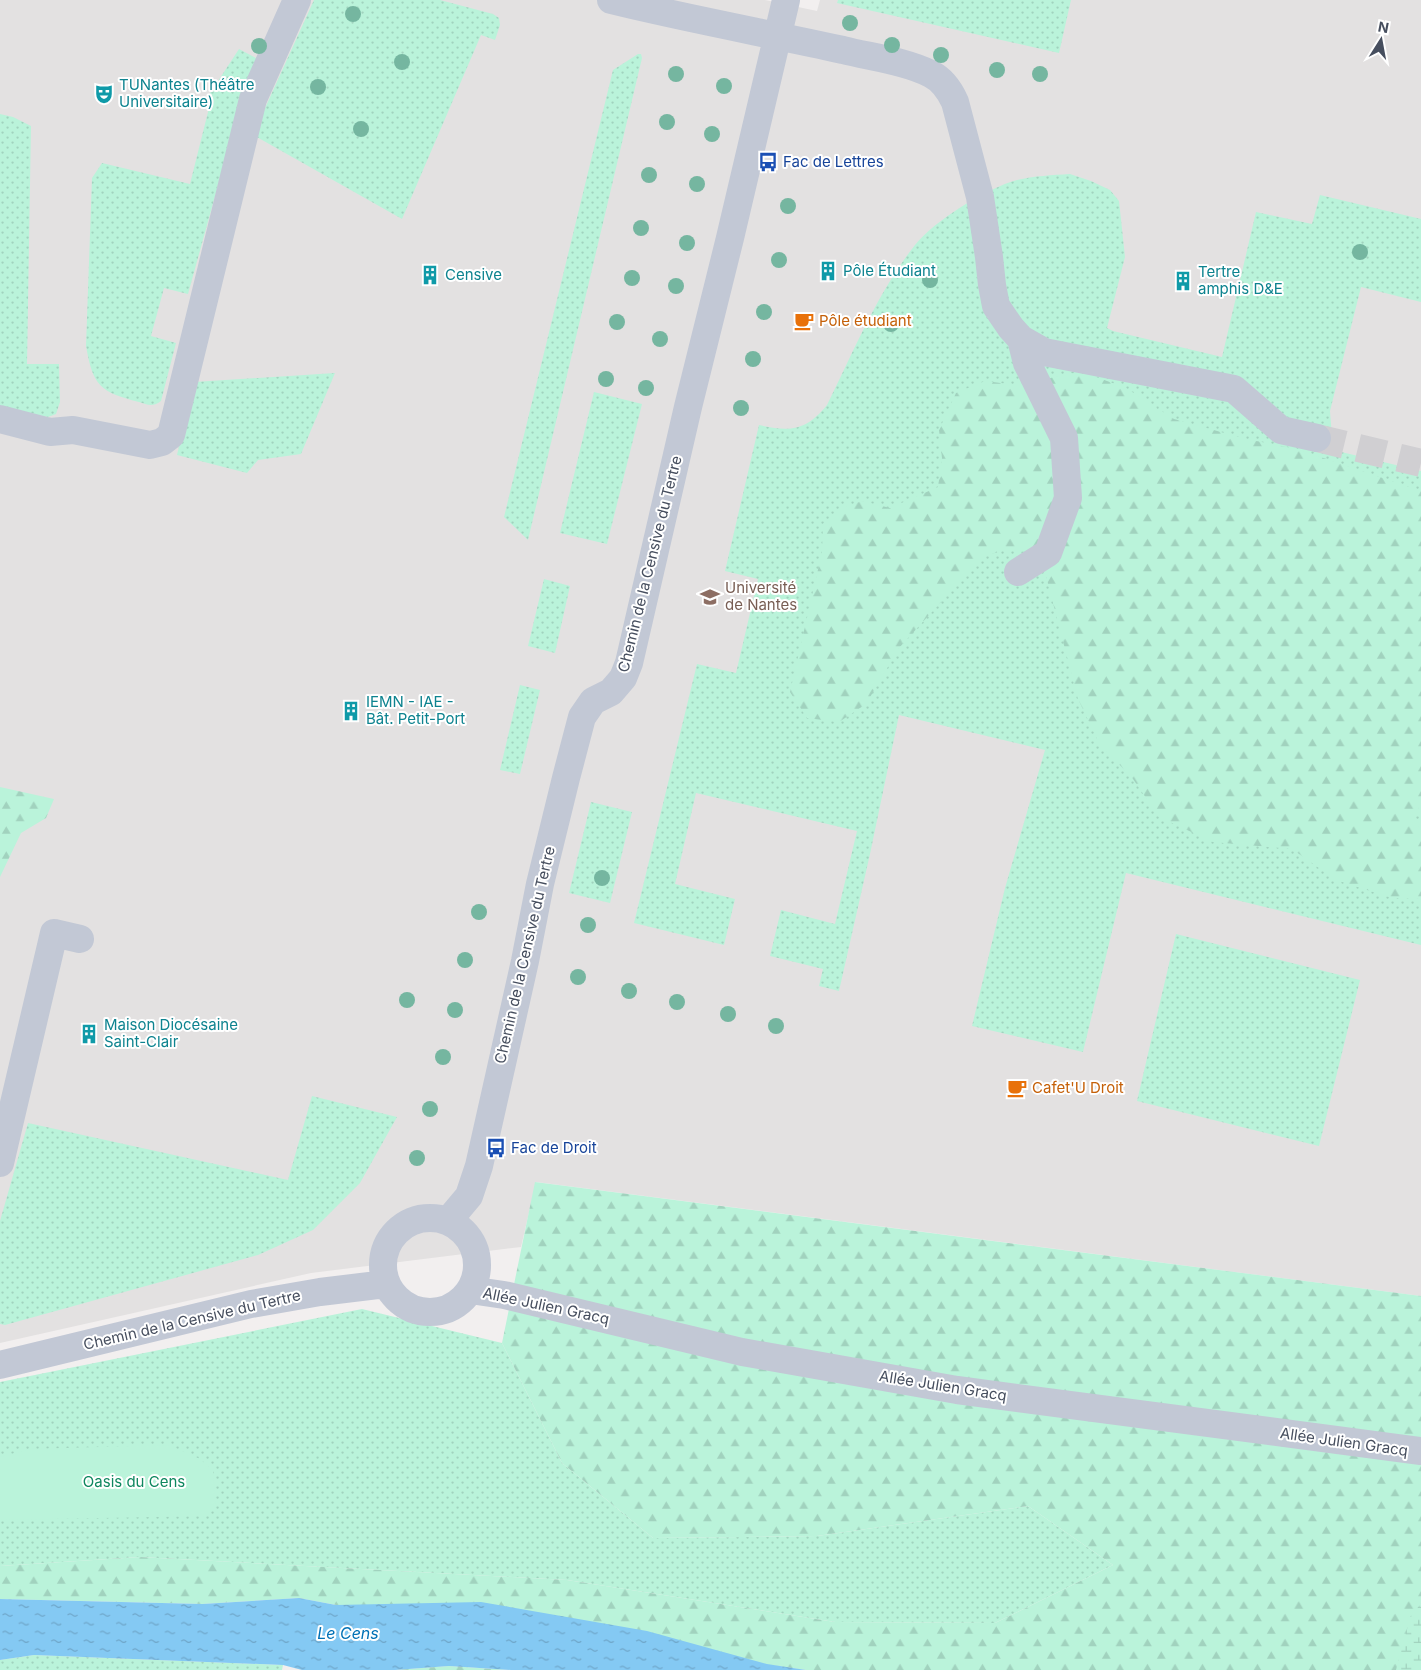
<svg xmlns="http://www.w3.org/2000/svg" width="1421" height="1670" font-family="Inter,sans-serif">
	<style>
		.education { fill: #e3e1e1 }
		.grass { fill: url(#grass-dots) }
		.forest { fill: url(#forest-firs) }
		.wetland { fill: url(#wetland-marsh) }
		.garden { fill: #baf3da }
		.water { fill: url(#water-ripples) }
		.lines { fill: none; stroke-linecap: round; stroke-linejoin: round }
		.minor-tunnel { stroke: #d0cfd2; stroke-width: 28; stroke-dasharray: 28 14; stroke-linecap: butt }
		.minor { stroke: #c2c8d5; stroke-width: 28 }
		.tree { fill: #75b6a0 }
		.labels { text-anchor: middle; stroke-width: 4; stroke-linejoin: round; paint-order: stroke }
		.culture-label { font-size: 15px; fill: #0d838f; stroke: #fff; text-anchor: start }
		.transit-label { font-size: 15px; fill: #164399; stroke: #fff; text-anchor: start }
		.food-label { font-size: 15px; fill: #c56008; stroke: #fff; text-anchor: start }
		.street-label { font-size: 15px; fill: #464e5e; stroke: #fff }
		.education-label { font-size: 15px; fill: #785e54; stroke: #fff; text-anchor: start }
		.park-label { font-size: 15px; fill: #0f875f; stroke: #fff }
		.water-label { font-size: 16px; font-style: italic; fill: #0071b6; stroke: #fff }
	</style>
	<defs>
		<pattern id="grass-dots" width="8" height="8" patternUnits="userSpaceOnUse" patternTransform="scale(1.25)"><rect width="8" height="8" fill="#baf3da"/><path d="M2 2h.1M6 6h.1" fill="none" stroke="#a1d2be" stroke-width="1.8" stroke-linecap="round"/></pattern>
		<pattern id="forest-firs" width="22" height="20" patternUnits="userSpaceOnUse" patternTransform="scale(1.25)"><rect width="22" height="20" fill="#baf3da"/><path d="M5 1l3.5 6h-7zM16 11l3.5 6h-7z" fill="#a1d2be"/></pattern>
		<pattern id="wetland-marsh" width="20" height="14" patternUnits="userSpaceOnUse" patternTransform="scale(1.25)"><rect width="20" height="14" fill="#baf3da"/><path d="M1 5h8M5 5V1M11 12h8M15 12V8" fill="none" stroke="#a1d2be"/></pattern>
		<pattern id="water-ripples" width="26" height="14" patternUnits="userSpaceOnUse" patternTransform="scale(1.25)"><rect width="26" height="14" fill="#84c9f3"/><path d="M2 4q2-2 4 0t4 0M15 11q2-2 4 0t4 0" fill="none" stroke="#6ea5c8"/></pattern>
	</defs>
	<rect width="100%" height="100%" fill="#f2efef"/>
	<path class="education" d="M0,0H765L817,11L820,0H1421V1296L536,1182L521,1247L311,1273L0,1343Z"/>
	<path class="grass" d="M314,0H440L493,14L499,18L500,25L495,40L481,35L402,219L255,136L261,117Z
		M838,0H1071L1059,53L837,3Z
		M239,49L258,59L241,102L188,294L164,288L151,336L176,343L161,401C154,407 147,405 139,402C100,392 93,386 86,346L92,178L102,163L190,184L209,108L203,104Z
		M638,54H641L642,58L528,540L504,517L613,70Z
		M0,114L13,117L31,126L27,364H59L60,402L56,414L48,417L0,408Z
		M1070,174L1091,181L1110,190L1119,201L1125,257L1107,328L1113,331L1222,357L1256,212L1312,224L1320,195L1421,219V302L1361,287L1330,411L1333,450L1421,471V945L1126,873L1083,1052L972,1026L1005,888L1045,750L899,715L870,854L839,991L819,986L823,969L770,956L781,910L835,924L857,831L696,793L675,884L735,899L724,945L634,923L697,664L736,673L758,579L725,571L759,425C790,432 806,431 827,405C854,351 877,293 915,245C934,221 987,188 1017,180C1034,176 1052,175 1070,174Z
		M335,373L301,454L258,460L247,473L177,455L194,382Z
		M594,392L642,404L607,544L560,533Z
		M544,579L570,586L555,653L528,646Z
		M520,685L540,690L520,774L500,770Z
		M591,802L632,812L610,903L569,893Z
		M1176,934L1360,980L1319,1146L1137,1101Z
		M312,1096L397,1117L360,1183L313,1230L258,1255L5,1325L0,1324V1221L28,1123L288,1180Z
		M362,1309L502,1343L562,1463L653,1538L817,1536L1028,1506L1113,1565L995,1623L835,1622L567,1580L140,1557L0,1566V1382Z
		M34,1655L283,1665L282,1670H0V1660Z"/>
	<path class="forest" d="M1068,373L1088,374L1126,388L1174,419L1246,439L1297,449L1421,491V801L1415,820L1421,830V899L1392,898L1336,880L1292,849L1213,842L1159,817L1133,779L1099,743L1078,699L1041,557L1012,548L982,557L899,648L866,704L839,722L807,718L790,692L822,552L823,524L841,508L862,501L890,508L938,487L942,458L939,430L956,393L985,381L1023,386Z
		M0,787L54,799L46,818L21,833L0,877Z
		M535,1182L1421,1296V1670H806L336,1605L299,1598L202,1604L0,1599V1566L140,1557L567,1580L835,1622L995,1623L1113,1565L1028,1506L817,1536L653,1538L562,1463L502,1343Z
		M449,1666L511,1670H395Z"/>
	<path class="wetland" d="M1421,1604V1670H1396L1411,1615Z"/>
	<path class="garden" d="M169,1445L200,1459L213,1470L216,1508L205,1516L0,1520V1457L30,1449Z"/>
	<path class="water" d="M299,1598L336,1605L481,1602L647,1631L767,1664L806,1670H511L449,1666L395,1670H302L283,1665L34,1655L0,1660V1599L202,1604Z"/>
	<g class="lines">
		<path class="minor-tunnel" d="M1317,438L1421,463"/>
		<path class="minor" d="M611,0C688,19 766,33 843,50C870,57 906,61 931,74C943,80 950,91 955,102L980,197L989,257L992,285L996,306L1011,328L1021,339L1044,352L1234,389L1281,430L1317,438
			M0,419L50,432L73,430L150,445L162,442L171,435L253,99L297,0
			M1018,572L1048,553L1068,498L1064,438L1027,363L1021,339
			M0,1163L54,933L80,939
			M383 1265a47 47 0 1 1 94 0a47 47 0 1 1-94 0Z
			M448,1221L469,1196L479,1166L525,961L540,884L566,778L582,717L593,701L611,692L623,678L629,663L688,407L730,238L786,0
			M470,1290L504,1295L742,1352L957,1390L1421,1451
			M0,1365L251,1304L320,1292L386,1284"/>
	</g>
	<g class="tree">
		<circle cx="353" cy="14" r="8"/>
		<circle cx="850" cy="23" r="8"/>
		<circle cx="892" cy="45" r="8"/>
		<circle cx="259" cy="46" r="8"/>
		<circle cx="941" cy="55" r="8"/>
		<circle cx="402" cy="62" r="8"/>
		<circle cx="997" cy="70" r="8"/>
		<circle cx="676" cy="74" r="8"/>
		<circle cx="1040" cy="74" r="8"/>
		<circle cx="724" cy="86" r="8"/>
		<circle cx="318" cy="87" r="8"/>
		<circle cx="667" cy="122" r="8"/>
		<circle cx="361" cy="129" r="8"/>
		<circle cx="712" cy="134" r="8"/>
		<circle cx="649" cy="175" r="8"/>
		<circle cx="697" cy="184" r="8"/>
		<circle cx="788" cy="206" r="8"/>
		<circle cx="641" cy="228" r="8"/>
		<circle cx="687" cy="243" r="8"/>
		<circle cx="1360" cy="252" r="8"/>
		<circle cx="779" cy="260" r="8"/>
		<circle cx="632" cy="278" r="8"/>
		<circle cx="930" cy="280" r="8"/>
		<circle cx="676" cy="286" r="8"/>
		<circle cx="764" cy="312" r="8"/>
		<circle cx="617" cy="322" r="8"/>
		<circle cx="891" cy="324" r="8"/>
		<circle cx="660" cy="339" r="8"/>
		<circle cx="753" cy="359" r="8"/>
		<circle cx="606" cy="379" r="8"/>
		<circle cx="646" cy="388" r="8"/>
		<circle cx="741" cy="408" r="8"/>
		<circle cx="602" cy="878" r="8"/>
		<circle cx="479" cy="912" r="8"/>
		<circle cx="588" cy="925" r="8"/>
		<circle cx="465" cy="960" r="8"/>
		<circle cx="578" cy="977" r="8"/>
		<circle cx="629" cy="991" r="8"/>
		<circle cx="407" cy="1000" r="8"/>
		<circle cx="677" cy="1002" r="8"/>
		<circle cx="455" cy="1010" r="8"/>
		<circle cx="728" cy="1014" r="8"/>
		<circle cx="776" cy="1026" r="8"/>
		<circle cx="443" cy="1057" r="8"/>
		<circle cx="430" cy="1109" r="8"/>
		<circle cx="417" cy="1158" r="8"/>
	</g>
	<defs>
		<symbol id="theatre-bare" viewBox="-9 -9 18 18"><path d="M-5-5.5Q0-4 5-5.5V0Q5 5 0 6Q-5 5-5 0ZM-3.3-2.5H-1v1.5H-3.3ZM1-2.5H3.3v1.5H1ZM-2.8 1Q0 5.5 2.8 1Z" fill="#0f9aa8" stroke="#fff" stroke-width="2.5" paint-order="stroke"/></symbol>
		<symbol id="bus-bare" viewBox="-9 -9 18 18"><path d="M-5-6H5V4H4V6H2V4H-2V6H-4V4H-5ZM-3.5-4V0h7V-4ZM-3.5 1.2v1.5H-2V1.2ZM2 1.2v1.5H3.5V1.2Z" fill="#1a4fb4" stroke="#fff" stroke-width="2.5" paint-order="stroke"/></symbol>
		<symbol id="building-bare" viewBox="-9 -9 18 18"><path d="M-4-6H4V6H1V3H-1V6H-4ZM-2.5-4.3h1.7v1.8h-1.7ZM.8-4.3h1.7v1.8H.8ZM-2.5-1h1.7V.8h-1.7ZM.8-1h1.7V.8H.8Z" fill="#0f9aa8" stroke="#fff" stroke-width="2.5" paint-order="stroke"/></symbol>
		<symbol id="cafe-bare" viewBox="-9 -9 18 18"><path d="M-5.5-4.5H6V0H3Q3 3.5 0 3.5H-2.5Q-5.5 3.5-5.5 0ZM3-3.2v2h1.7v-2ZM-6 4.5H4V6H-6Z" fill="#e8710a" stroke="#fff" stroke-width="2.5" paint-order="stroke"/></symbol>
		<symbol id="university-bare" viewBox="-9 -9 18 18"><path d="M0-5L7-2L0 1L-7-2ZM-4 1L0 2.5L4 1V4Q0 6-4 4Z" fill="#8d6e63" stroke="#fff" stroke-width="2.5" paint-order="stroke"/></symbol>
	</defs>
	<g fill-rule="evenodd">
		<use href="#theatre-bare" x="90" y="80" width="28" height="28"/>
		<use href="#bus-bare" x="754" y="148" width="28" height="28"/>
		<use href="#building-bare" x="814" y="257" width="28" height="28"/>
		<use href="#building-bare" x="416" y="261" width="28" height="28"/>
		<use href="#building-bare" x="1169" y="267" width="28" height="28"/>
		<use href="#cafe-bare" x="790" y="307" width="28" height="28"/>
		<use href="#university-bare" x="696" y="583" width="28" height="28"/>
		<use href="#building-bare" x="337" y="697" width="28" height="28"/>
		<use href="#building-bare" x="75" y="1020" width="28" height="28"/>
		<use href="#cafe-bare" x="1003" y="1074" width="28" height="28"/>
		<use href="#bus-bare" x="482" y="1134" width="28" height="28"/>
	</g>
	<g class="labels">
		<g class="culture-label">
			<text x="119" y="90">TUNantes (Théâtre<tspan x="119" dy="17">Universitaire)</tspan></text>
			<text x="843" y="276">Pôle Étudiant</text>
			<text x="1198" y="277">Tertre<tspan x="1198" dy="17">amphis D&amp;E</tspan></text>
			<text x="445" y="280">Censive</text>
			<text x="366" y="707">IEMN - IAE -<tspan x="366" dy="17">Bât. Petit-Port</tspan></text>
			<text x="104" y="1030">Maison Diocésaine<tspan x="104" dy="17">Saint-Clair</tspan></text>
		</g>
		<g class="transit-label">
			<text x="783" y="167">Fac de Lettres</text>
			<text x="511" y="1153">Fac de Droit</text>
		</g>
		<g class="food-label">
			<text x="819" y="326">Pôle étudiant</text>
			<text x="1032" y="1093">Cafet'U Droit</text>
		</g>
		<g class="street-label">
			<text transform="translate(650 564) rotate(-76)" y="5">Chemin de la Censive du Tertre</text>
			<text transform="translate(525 955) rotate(-77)" y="5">Chemin de la Censive du Tertre</text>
			<text transform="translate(546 1306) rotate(12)" y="5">Allée Julien Gracq</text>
			<text transform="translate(192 1320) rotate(-13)" y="5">Chemin de la Censive du Tertre</text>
			<text transform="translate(943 1386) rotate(9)" y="5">Allée Julien Gracq</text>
			<text transform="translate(1344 1442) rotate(8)" y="5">Allée Julien Gracq</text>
		</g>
		<g class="education-label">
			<text x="725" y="593">Université<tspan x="725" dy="17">de Nantes</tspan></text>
		</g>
		<g class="park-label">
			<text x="134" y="1487">Oasis du Cens</text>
		</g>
		<g class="water-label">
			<text x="348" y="1639">Le Cens</text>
		</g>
	</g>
	<g transform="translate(1381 40) rotate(11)" stroke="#ffffff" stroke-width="4" paint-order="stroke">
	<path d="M0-4L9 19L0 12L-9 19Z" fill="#464e5e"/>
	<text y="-8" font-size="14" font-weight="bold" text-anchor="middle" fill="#464e5e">N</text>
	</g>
</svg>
